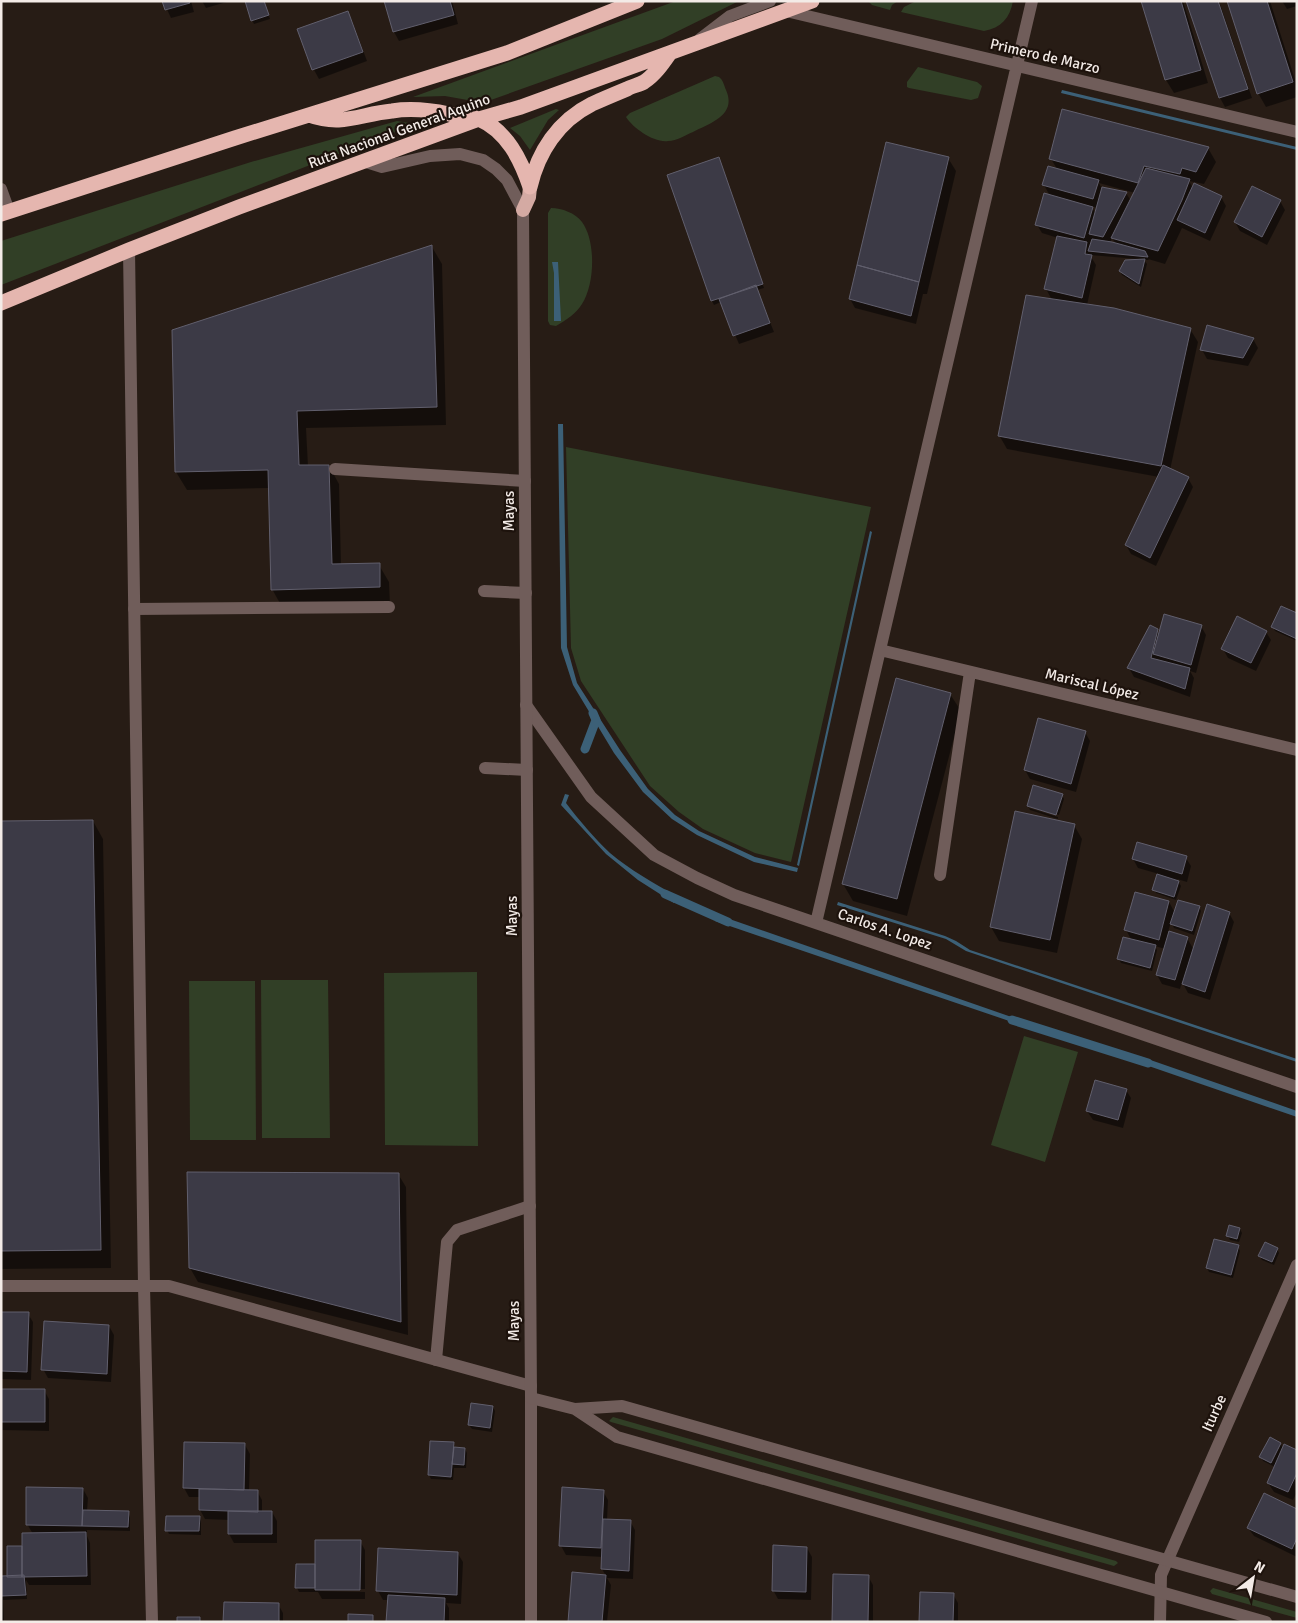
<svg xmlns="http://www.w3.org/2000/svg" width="1298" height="1623" font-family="Signika,sans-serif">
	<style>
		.green { fill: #313f26 }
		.water { fill: #3c6077 }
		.shadow { fill: #0007; fill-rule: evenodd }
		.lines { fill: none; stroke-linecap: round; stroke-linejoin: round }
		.stream { stroke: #3c6077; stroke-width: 9 }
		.building { fill: #3c3a46; stroke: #615f6d }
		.service { stroke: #705d5a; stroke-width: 12 }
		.minor { stroke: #705d5a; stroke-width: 12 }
		.tertiary { stroke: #705d5a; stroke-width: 12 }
		.trunk { stroke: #d4aaa3; stroke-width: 14 }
		.motorway { stroke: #e5b6af; stroke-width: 15 }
		.labels { text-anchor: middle; stroke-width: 4.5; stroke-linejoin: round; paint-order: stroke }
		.street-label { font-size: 15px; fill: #f3ebe7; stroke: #1d120c }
	</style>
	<rect width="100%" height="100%" fill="#271c15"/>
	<path class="green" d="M676,1H739L662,39L488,101H473L445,96L413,97Z
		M868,1H898L892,5L890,10L872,5Z
		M916,1H1013C1010,18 1001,28 984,31L901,12L904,7Z
		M918,67L977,82L982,86L978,98L971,100L909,88L907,87V82Z
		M715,76L719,77C723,80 724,85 726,90C737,115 711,123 693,132C685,135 677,141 668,141C654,143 633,128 626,117L630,113Z
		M556,109L559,110L548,120L530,150L520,136L510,128Z
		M397,121L409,123L410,125L403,129L1,285V241L251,162Z
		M551,208C562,208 575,213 582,222C596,241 595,284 582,304C576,314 566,320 556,326L550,325L548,321V213Z
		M566,447L871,507L791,862L755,853L703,829L679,812L650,786L581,681L571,648Z
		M477,972L478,1146L385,1145L384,973Z
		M328,980L330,1138H262L261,980Z
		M189,981H255L256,1140H190Z
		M1024,1036L1078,1052L1045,1162L991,1145Z
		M613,1417L1116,1561L1118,1563L1114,1566L611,1422L609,1421Z
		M1213,1588L1297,1612V1618L1212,1594L1210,1591Z"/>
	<path class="water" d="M1062,90L1297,147V150L1061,93Z
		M552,262H558L561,321H554V273Z
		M558,424H563L567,647L577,683L620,750L648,789L675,815L699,831L755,857L798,868L797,872L754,862L697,835L672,819L643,792L614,753L573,685L561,648Z
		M870,531L872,532L799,866L797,865Z
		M565,794L569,795L566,803C579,820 594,838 610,853C630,870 654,883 676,896L674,903L638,880L606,854L561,805Z
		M838,902L945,936L956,941L970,950L1297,1059V1062L966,951L946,939L837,905Z
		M718,915L1023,1021L1021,1025L715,921Z
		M1139,1056L1297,1111V1117L1137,1062Z"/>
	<path class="shadow" d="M163,1H191L194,12L171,18Z
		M202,1H230L206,8Z
		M264,1L270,19L254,24L252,20Z
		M385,1H452L458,24L399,41L394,32Z
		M1142,1H1183L1208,83L1174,93L1166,80Z
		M1187,1H1219L1252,98L1225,107L1220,98Z
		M1228,1H1270L1297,86V97L1266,107L1258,93Z
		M1282,1H1297V6L1287,9Z
		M347,12L352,21L367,61L319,79L314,70L299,30Z
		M1208,148L1216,162L1204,184L1189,181L1193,188L1221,197L1226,206L1210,241L1182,228L1165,264L1148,259L1149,260H1144L1147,264L1141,287L1122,275L1120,271L1137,261V259L1090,255L1096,265L1087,305L1190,329L1198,342L1170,470L1188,478L1193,487L1156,566L1131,554L1126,545L1159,477L1007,449L999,435L1052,300L1046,289L1058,238L1042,233L1037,225L1050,196L1044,185L1057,169L1051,159ZM1099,183L1135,193L1131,201L1126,193L1102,189ZM1091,206L1098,208L1096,214ZM1112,238L1116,244L1110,243Z
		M948,158L956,171L927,294H923L916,324L855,308L850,299Z
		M720,163L764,288L757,290L774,332L739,344L721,302L714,305L712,301L669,175Z
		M1280,201L1285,210L1267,245L1240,231L1235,222Z
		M432,247L442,264L446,425L306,428L308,466H329L339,484L341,565H379L389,582L390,605L282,607L272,589L269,488L187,490L176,472Z
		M1208,327L1253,339L1258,348L1248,366L1207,359L1202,350Z
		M1297,614V641L1275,631L1273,627Z
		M1201,626L1206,635L1196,673L1190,671L1194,678L1190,697L1134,677L1129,668L1157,630L1160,635Z
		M1266,632L1271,640L1256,671L1228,658L1223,649Z
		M950,694L961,711L907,916L853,901L843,884Z
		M1085,732L1090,741L1076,792L1030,779L1025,770Z
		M1062,795L1064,799L1059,815L1029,805V808L1058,817V819L1030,810L1028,806Z
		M93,821L103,839L111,1268L1,1269V823Z
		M1074,825L1082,839L1057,953L999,941L991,927Z
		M1186,858L1191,866L1187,882L1177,879L1181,886L1176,900L1156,893L1154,889L1159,874L1138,868L1133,859Z
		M1169,902L1175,913L1199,907L1201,911L1194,935L1174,928L1171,922L1168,932L1187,938L1194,950L1229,913L1234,922L1210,1000L1188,993L1182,982L1180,989L1162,984L1157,975L1165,949L1155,946L1157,950L1152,971L1121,963L1119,959L1132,941L1126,930Z
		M1126,1090L1131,1098L1123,1128L1093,1120L1087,1111Z
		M398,1174L406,1187L408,1335L198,1282L190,1268Z
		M1240,1229L1242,1233L1239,1242L1230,1240L1228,1236Z
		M1238,1247L1240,1251L1233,1278L1209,1272L1207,1268Z
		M1277,1249L1279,1253L1274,1265L1262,1260L1260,1256Z
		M1,1313L28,1314L33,1322L31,1380L1,1379Z
		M109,1326L114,1335L111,1382L48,1378L43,1369Z
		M1,1390H44L49,1399V1431L1,1430Z
		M493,1407L495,1411L492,1432L472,1429L469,1425Z
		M1270,1439L1281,1444L1283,1449L1297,1451V1492L1293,1500L1274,1492L1268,1483L1275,1467L1263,1461L1261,1457Z
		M453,1443L455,1447L465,1449L467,1453L466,1468H454L453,1480L431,1479L429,1475Z
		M245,1445L250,1454L249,1491H257L262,1500V1512H272L277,1521V1543H234L229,1534V1520L205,1519L200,1510V1497H189L184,1488Z
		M83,1489L88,1498L87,1511L128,1513L130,1517V1531L87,1530V1536L90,1543L91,1585H29L26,1580L27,1599L3,1600L4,1622H1V1577H9L23,1547L33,1534L27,1524Z
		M603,1491L608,1500L607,1520L630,1521L635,1530L633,1579L607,1578L611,1585L607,1622H569L573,1573L606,1576L602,1569L603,1557L566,1555L561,1546Z
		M1297,1510V1557L1254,1536L1248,1528Z
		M199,1517L201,1521V1535L169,1534L167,1530Z
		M360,1541L365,1550V1589H320V1591L365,1592V1599H322L318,1592H299L297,1588Z
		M807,1548L812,1557L811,1600L778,1599L773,1590Z
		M458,1554L463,1562L461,1604L446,1603L449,1608V1622H387L389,1600H383L378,1591Z
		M868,1576L873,1585V1622H833Z
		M953,1594L958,1603V1622H920Z
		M278,1604L283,1613V1622H225Z"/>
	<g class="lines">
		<path class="stream" d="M585,749L596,720L593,713
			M665,894L728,922
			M1012,1020L1148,1063"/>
	</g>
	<path class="building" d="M162,1H189L190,3L165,10Z
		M245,1H264L269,15L251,21Z
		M384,1H450L454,15L393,32Z
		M1141,1H1181L1201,70L1165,80Z
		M1186,1H1218L1248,89L1219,98Z
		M1227,1H1267L1293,82L1257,94Z
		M348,11L363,52L312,70L297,29Z
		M1062,109L1209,147L1196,172L1182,168L1180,174L1144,166L1138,183L1049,159Z
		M886,142L949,157L919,282L857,265Z
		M719,157L763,284L711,301L667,175Z
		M1048,166L1099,180L1093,199L1042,185Z
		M1146,168L1190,179L1182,200L1158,251L1111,238Z
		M1194,183L1222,196L1205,233L1177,220Z
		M1252,186L1281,200L1262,237L1234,222Z
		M1102,187L1127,192L1103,237L1089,234Z
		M1044,193L1093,207L1084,238L1035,225Z
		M1057,236L1087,242L1085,254L1092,255L1082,298L1044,289Z
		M1092,239L1112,242L1145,251L1148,257L1088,251Z
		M432,245L437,407L297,411L299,465H329L332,564L380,563V587L271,590L268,470L175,472L172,330Z
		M1145,259L1139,284L1119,271L1125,260Z
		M857,265L919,282L911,316L849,299Z
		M756,285L770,323L733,336L719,299Z
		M1026,295L1114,308L1191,328L1161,466L998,436Z
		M1207,325L1254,338L1243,358L1200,350Z
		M1163,465L1189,477L1150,558L1125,545Z
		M1281,606L1297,613V639L1271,627Z
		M1164,614L1202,625L1191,665L1153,654Z
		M1237,616L1267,631L1251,663L1221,649Z
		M1150,625L1158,629L1151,658L1190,668L1185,689L1127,668Z
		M896,678L951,693L897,899L842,884Z
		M1038,718L1086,731L1071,784L1024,770Z
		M1033,785L1063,794L1056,815L1027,806Z
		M1015,811L1075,824L1050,940L990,927Z
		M93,820L101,1250L1,1251V821Z
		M1137,842L1187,856L1182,874L1132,859Z
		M1157,874L1179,881L1174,897L1152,890Z
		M1135,892L1169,901L1159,940L1124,930Z
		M1178,900L1200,906L1192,931L1170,924Z
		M1207,904L1230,912L1205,992L1182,984Z
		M1169,931L1188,937L1175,980L1156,975Z
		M1123,937L1156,945L1150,968L1117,959Z
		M1095,1080L1127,1089L1118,1120L1086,1111Z
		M187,1172L399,1173L401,1322L189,1268Z
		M1229,1225L1240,1228L1237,1239L1226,1236Z
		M1214,1239L1239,1245L1231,1275L1206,1268Z
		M1265,1242L1278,1248L1272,1262L1258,1256Z
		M1,1312H29L27,1372L1,1371Z
		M44,1321L109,1325L107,1374L41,1370Z
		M1,1389H45V1422H1Z
		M471,1403L493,1406L490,1428L468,1425Z
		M1270,1437L1281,1443L1271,1463L1259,1457Z
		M430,1441L454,1442L451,1477L428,1475Z
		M184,1442L245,1443L244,1490L183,1488Z
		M1284,1444L1297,1450V1473L1288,1492L1267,1483Z
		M454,1447L465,1448L464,1465L452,1464Z
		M26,1487L83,1488L82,1526L26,1525Z
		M562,1487L604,1490L601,1548L559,1546Z
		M199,1489L258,1490V1512L199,1510Z
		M1264,1493L1297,1509V1538L1292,1549L1247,1528Z
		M83,1510L129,1511L128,1527L82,1526Z
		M228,1511H272V1534H228Z
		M166,1516H200L199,1531H165Z
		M603,1519L631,1520L629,1571L601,1569Z
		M86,1532L87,1576L22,1577V1533Z
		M315,1540H361L360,1590H315Z
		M773,1545L807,1547L806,1592L772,1591Z
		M7,1546H22V1577H7Z
		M378,1548L458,1552L457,1595L376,1591Z
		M296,1564H315V1588H295Z
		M572,1572L606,1575L602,1622H568Z
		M833,1574L869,1575L868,1622H832Z
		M24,1575L26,1595L1,1596V1576Z
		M920,1592L954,1593L953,1622H919Z
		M388,1595L445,1598L444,1622H386Z
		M224,1602L279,1603V1622H223Z
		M348,1614L373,1615V1622H348Z
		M177,1617H200V1622H177Z"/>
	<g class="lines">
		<path class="service" d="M1,189L9,211
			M335,469L525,481
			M484,591L526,593
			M134,609L389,607
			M485,768L527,770
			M436,1360L447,1242L457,1230L530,1206"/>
		<path class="minor" d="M786,11L1297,132
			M129,250L144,1286L152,1622
			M880,650L1297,750
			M526,705L591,797L654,855L697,878L734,895L1297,1087
			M940,875L970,672
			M816,923L1032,1
			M1,1286H169L531,1386
			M531,1398V1622
			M1160,1622L1161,1575L1297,1265"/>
		<path class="tertiary" d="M700,39L730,16L770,1
			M363,161L382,167L430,156L460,154L483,160L496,169L507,180L523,210L531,1398L575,1409L622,1406L1297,1597
			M575,1409L617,1437L1266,1622"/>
		<path class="trunk" d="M523,210L529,197L530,187"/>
		<path class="motorway" d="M309,115C342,127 360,114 392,111C411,108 430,110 449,114C458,115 470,116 479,119C507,131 521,160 530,187
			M530,187C538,152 558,121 592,104C603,99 615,94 627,89C632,86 639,85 644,82C655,75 663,63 670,53
			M1,214L235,138L507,53L637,1
			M1,303L129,250L239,207L479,119L521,107L812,1"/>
	</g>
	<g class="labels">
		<g class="street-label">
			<text transform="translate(1045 56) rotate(13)" y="5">Primero de Marzo</text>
			<text transform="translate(399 131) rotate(-20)" y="5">Ruta Nacional General Aquino</text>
			<text transform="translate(509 511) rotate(-90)" y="5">Mayas</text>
			<text transform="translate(1092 684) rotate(13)" y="5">Mariscal López</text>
			<text transform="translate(512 916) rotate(-90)" y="5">Mayas</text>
			<text transform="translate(885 929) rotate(19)" y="5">Carlos A. Lopez</text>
			<text transform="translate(514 1321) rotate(-90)" y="5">Mayas</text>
			<text transform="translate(1214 1413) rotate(-66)" y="5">Iturbe</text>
		</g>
	</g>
	<rect width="1298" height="1623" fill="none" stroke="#f3ebe7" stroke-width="5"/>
	<g transform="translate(1253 1578) rotate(31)" stroke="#1d120c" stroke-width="4" paint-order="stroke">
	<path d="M0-4L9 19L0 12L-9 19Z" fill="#f3ebe7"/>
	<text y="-8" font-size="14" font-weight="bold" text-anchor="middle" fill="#f3ebe7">N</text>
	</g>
</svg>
